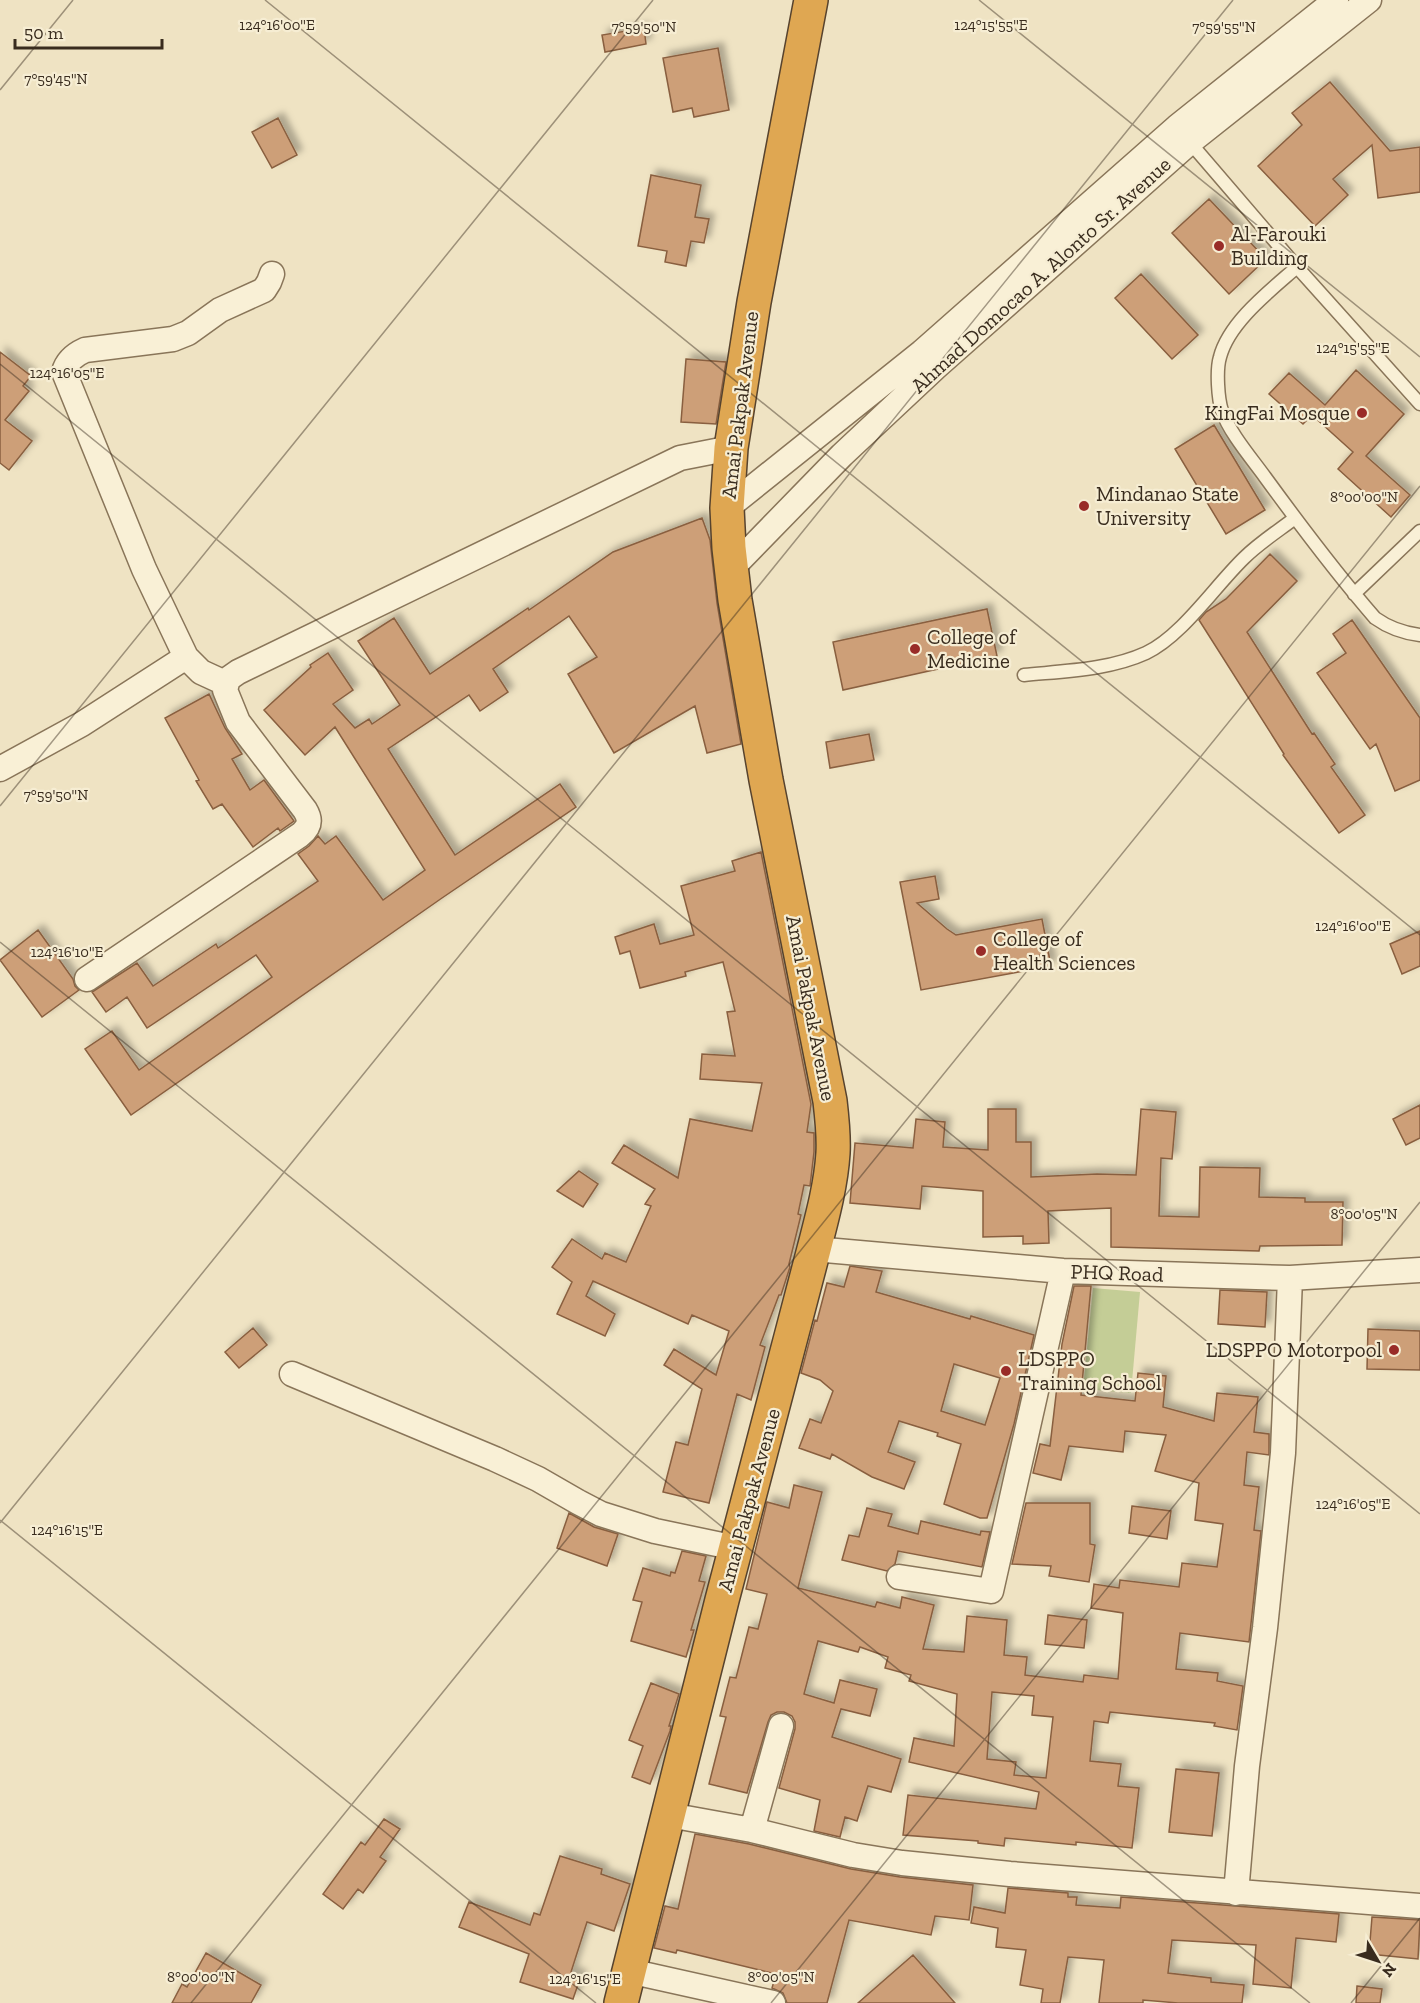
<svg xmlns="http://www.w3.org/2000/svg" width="1420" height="2003" font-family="'Zilla Slab',serif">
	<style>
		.green { fill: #c4cd96 }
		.building { fill: #cd9f78; stroke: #895f3f; stroke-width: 1.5; fill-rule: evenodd; filter: url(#shadow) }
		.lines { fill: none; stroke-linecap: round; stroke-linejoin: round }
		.lane-casing { stroke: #897559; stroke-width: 15 }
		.street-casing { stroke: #897559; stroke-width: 27 }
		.highway-casing { stroke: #57432e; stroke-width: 36 }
		.lane { stroke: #f9f0d6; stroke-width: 12 }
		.street { stroke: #f9f0d6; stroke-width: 24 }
		.highway { stroke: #dfa752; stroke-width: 33 }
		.ticks { fill: none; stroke: #392c1e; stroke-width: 1.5; stroke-opacity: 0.45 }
		.poi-dot { fill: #992c28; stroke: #f6edd3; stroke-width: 2 }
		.labels { text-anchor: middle; stroke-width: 4.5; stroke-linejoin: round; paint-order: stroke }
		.poi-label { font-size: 21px; fill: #392c1e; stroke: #f6edd3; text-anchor: start }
		.street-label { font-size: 21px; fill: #392c1e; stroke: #f6edd3 }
		.ticks-label { font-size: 15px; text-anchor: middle; fill: #392c1e; stroke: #f6edd3; stroke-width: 4.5; stroke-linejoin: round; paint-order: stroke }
	</style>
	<defs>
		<filter id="shadow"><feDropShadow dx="5.5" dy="-5.5" stdDeviation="3" flood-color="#0004"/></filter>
	</defs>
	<rect width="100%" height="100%" fill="#efe3c3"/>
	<path class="green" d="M1093,1288L1140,1292L1131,1393L1083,1389Z"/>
	<path class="building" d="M644,28L646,44L605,52L602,35Z
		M718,48L729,110L694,117L692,108L673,112L663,58Z
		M1330,82L1390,151L1420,147V192L1378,198L1372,145L1333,179L1348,195L1315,226L1258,166L1302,125L1292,113Z
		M278,118L297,155L272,168L252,132Z
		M651,175L701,185L695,217L709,219L704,243L691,241L686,266L665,262L667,251L638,246Z
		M1209,199L1266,259L1229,294L1172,233Z
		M1141,274L1198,335L1172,359L1115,298Z
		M0,352L31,376L23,386L29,391L5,420L32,441L9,470L0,463Z
		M686,359L726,362L716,424L681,422Z
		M1356,370L1404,414L1366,456L1410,495L1391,517L1338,469L1353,452L1312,415L1303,424L1269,394L1289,373L1325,405Z
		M1214,425L1265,510L1226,534L1175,449Z
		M702,518L710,540L717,603L741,744L707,753L695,706L614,753L568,674L597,657L569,616L493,669L508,692L480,711L469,695L388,749L455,855L560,784L576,807L442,898L131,1115L85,1049L112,1031L139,1070L272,977L256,955L147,1028L127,997L106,1012L92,992L137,963L153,986L216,944L218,948L318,881L298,854L309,846L318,836L325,844L336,836L383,900L425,870L335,727L305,755L264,710L311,667L310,665L328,653L353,690L333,704L355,728L369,719L372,724L400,705L358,641L394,618L430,674L528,608L529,610L613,552Z
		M1270,554L1297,581L1247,632L1312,734L1314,733L1335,764L1331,767L1365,815L1339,833L1283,755L1284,754L1199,620L1206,612L1226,599Z
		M987,609L997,656L843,690L833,642Z
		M1352,620L1420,718V780L1395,791L1376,744L1370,749L1317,673L1346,653L1333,634Z
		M209,694L225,728L242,754L232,759L250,790L264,780L294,821L280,831L278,828L253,847L222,804L213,809L196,781L199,780L165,718Z
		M869,734L874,760L830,768L826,742Z
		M761,852L811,1104L807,1132L814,1133V1152L810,1186L804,1185L798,1214L801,1215L789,1264L790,1267L781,1295H779L760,1345L765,1347L751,1400L737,1394L709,1503L663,1492L676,1442L688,1445L702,1389L664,1365L674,1349L716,1375L729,1331L692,1315L688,1324L593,1281L586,1296L615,1314L605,1336L557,1314L572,1282L552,1267L572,1239L602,1259L605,1253L626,1262L651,1206L645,1204L655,1189L612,1163L624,1145L678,1178L690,1119L752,1131L762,1083L700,1079L702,1054L735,1056L727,1012L735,1011L723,962L685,972L686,976L640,988L630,951L620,954L615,937L654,924L660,944L694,935L681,886L735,871L732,861Z
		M935,876L939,899L917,903L947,929L956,935L1042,919L1051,966L921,990L900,882Z
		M38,930L73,979L75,986L79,990L42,1017L0,960Z
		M1420,931V966L1402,974L1390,944Z
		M1420,1105V1138L1406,1145L1393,1119Z
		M988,1109H1016V1142H1031V1177L1097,1174L1136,1175L1141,1109L1176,1112L1172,1159L1161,1158L1159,1216L1199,1217L1200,1167L1260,1168L1259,1197L1305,1198V1202H1343L1342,1245L1260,1246L1259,1251L1111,1247V1208L1048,1211L1049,1243L1023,1244V1236L983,1237V1191L922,1186L920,1209L850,1203L855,1143L913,1148L916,1119L945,1122L943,1147L988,1150Z
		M579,1171L598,1184L583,1207L557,1191Z
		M850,1266L882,1271L876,1292L970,1319L971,1316L1034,1335L1014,1424L987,1518H980L944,1504L961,1444L937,1436L938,1433L899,1421L888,1452L915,1462L904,1489L872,1477L832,1454L830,1459L799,1448L810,1419L821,1423L833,1391L820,1380L801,1373L815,1320L817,1321L827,1283L844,1287ZM954,1364L1000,1378L985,1425L941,1411Z
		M1074,1286H1091L1081,1395L1135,1401L1138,1373L1166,1376L1163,1407L1214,1421L1217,1393L1258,1397L1254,1432L1269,1434V1455L1247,1452L1244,1485L1259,1487L1254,1530L1261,1531L1249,1642L1180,1633L1176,1669L1218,1673L1217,1681L1243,1686L1237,1730L1214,1726L1215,1723L1110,1712L1108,1723L1094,1721L1090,1761L1121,1764L1118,1786L1139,1788L1132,1848L1076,1842V1845L1005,1838L1004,1846L978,1843V1841L903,1835L908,1795L1036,1809L1039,1792L909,1762L914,1738L954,1746L957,1694L909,1681L911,1675L885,1668L888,1657L860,1647L858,1652L818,1641L804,1694L834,1703L840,1680L877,1689L870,1716L841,1709L832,1737L901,1759L891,1792L868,1786L857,1821L845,1817L840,1837L814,1831L820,1800L779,1788L795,1729V1722L792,1716L784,1712H777L771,1715L768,1722L747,1793L709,1784L726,1717L720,1716L730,1677L736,1678L749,1627L758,1629L767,1594L746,1589L767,1502L789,1508L794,1485L822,1492L798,1588L875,1607L877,1602L900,1608L902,1597L934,1605L923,1649L964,1652L967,1616L1007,1620L1004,1655L1027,1657L1025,1675L1083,1682L1084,1675L1118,1679L1123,1613L1091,1608L1094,1584L1119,1588L1120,1580L1179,1587L1182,1563L1217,1567L1223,1524L1195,1520L1199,1483L1155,1471L1166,1435L1125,1431L1123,1452L1069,1446L1061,1480L1033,1473L1040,1444L1050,1446L1062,1344ZM992,1692L1034,1696L1032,1715L1053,1717L1046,1778L1014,1775L1016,1762L987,1759Z
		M1220,1290L1267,1292L1265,1327L1218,1324Z
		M253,1328L267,1345L239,1368L225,1352Z
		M1368,1329L1420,1331V1370L1367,1369Z
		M1026,1503H1090V1544L1095,1545L1089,1582L1049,1576L1051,1566L1012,1564Z
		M1132,1506L1171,1511L1167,1539L1129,1533Z
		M867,1508L892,1514L888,1526L918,1534L921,1521L980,1535L981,1531L990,1532L982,1567L898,1551L895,1564L887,1571L842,1560L849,1535L859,1537Z
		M569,1513L594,1527L618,1534L607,1566L557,1548Z
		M682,1551L706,1556L699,1581L705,1582L691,1630H694L686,1657L631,1641L642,1602L633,1600L643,1568L670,1576L671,1572L675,1573Z
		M1048,1615L1087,1620L1084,1648L1045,1644Z
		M651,1683L679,1694L669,1726H671L670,1731L650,1784L632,1777L643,1746L629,1740Z
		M1176,1769L1219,1773L1212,1836L1169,1832Z
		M384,1819L400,1829L380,1857L386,1861L363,1893L358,1889L343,1909L323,1894L361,1842L365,1845Z
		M695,1834L749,1844L851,1869L900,1877L973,1885L969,1920L935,1916L931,1935L849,1920L827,2003H787L783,1993L772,1988L776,1974L677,1950L676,1953L654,1948L665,1906L678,1909Z
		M560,1856L602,1869L601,1874L630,1884L614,1931L587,1922L571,1972L581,1976L573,1999L520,1982L529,1954L459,1927L469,1902L530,1925L534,1913L540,1915Z
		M1008,1888L1068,1893V1897H1077L1076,1905L1120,1908L1121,1897L1339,1914L1336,1942L1296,1938L1291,1988L1253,1984L1256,1945L1172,1940L1168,1973L1211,1978V1982L1244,1985L1242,2003H1178L1143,2000V2003H1099L1104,1960L1068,1957L1060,2003H1041L1043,1989L1020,1985L1026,1950L996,1947L998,1928L971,1923L974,1907L1005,1913Z
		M1372,1917L1420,1920L1418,1959L1369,1954Z
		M206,1953L261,1985L251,2003H172L182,1984L187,1987Z
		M913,1955L955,2003H858Z
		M1357,1986L1382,1989L1380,2003H1356Z"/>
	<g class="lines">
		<defs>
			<path id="lane" d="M1187,139L1297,267L1420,404
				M1297,267C1271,290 1229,322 1220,357C1216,370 1218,399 1222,411C1229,432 1252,459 1265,477C1300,525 1336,573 1375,618C1389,628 1403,633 1420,635
				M1354,594L1420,531
				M1024,675C1064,671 1109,670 1146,653C1182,636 1215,586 1244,558C1259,543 1278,531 1295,518"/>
			<path id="street" d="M727,508L922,352L1177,127L1336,0
				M731,569L842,455L936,367L1190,142L1369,0
				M225,683L201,672L186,657L144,569L64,372C67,361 74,355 85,350L173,339L188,333L220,310L264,290L269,282L272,274
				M0,769L82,724L186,657
				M87,979L300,835C310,827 311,820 305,810L238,722L225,690L228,679L238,672L680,458L731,448
				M814,1249L1063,1271L1290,1278L1420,1270
				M292,1374L495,1459L538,1479L578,1502L601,1514L655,1531L736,1548
				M899,1577L991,1591L1063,1271
				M669,1815L752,1830L853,1855L902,1863L1010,1874L1420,1906
				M752,1830L781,1726
				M1236,1893L1247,1766L1265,1628L1283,1453L1290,1278
				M629,1971L773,2003"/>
			<path id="highway" d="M621,2003L722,1600L814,1249C822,1218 831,1185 833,1153C834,1135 832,1118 830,1101L766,780L735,600L729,548L727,508L731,448L754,302L811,0"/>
		</defs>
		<use href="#lane" class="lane-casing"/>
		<use href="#street" class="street-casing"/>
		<use href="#highway" class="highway-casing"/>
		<use href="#lane" class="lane"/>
		<use href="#street" class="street"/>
		<use href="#highway" class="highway"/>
	</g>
	<path class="ticks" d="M265,0L1420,935M979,0L1420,357M0,90L73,0M0,364L1420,1514M0,806L653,0M0,942L1310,2003M0,1520L596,2003M0,1523L1233,0M191,2003L1420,486M771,2003L1420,1202M1351,2003L1420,1918"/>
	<g class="poi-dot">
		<circle cx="1219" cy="246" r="6"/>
		<circle cx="1362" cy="413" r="6"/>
		<circle cx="1084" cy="506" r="6"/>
		<circle cx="915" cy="649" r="6"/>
		<circle cx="981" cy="951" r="6"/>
		<circle cx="1394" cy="1350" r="6"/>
		<circle cx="1006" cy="1371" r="6"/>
	</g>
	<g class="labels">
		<g class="poi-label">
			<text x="1231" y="241">Al-Farouki<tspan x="1231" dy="24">Building</tspan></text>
			<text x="1350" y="420" text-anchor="end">KingFai Mosque</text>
			<text x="1096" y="501">Mindanao State<tspan x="1096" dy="24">University</tspan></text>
			<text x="927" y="644">College of<tspan x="927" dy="24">Medicine</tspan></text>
			<text x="993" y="946">College of<tspan x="993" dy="24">Health Sciences</tspan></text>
			<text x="1382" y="1357" text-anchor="end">LDSPPO Motorpool</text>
			<text x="1018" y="1366">LDSPPO<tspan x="1018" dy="24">Training School</tspan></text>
		</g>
		<g class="street-label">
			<text transform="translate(1041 275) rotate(-42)" y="7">Ahmad Domocao A. Alonto Sr. Avenue</text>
			<text transform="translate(740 405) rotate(-83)" y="7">Amai Pakpak Avenue</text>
			<text transform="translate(811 1008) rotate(79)" y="7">Amai Pakpak Avenue</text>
			<text transform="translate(1117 1273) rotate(2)" y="7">PHQ Road</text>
			<text transform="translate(749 1500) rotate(-75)" y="7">Amai Pakpak Avenue</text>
		</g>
	</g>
	<g class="ticks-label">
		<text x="991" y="30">124°15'55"E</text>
		<text x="277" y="30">124°16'00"E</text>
		<text x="644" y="32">7°59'50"N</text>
		<text x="1224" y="32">7°59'55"N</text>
		<text x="56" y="84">7°59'45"N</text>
		<text x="1353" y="353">124°15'55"E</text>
		<text x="67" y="378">124°16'05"E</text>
		<text x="1364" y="502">8°00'00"N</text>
		<text x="56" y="800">7°59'50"N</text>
		<text x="1353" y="931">124°16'00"E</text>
		<text x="67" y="957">124°16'10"E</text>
		<text x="1364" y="1219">8°00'05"N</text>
		<text x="1353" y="1509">124°16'05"E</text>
		<text x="67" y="1535">124°16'15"E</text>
		<text x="201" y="1982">8°00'00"N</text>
		<text x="781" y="1982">8°00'05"N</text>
		<text x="585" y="1984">124°16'15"E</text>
	</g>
	<g transform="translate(1378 1961) rotate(129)" stroke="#f6edd3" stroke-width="4.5" paint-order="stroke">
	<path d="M0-4.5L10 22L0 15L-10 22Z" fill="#392c1e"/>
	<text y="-9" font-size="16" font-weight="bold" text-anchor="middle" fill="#392c1e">N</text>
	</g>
	<path d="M15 39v9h147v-9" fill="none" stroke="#392c1e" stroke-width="3"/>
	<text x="24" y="39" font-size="18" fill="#392c1e" stroke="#f6edd3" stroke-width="4.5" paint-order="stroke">50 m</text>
</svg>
